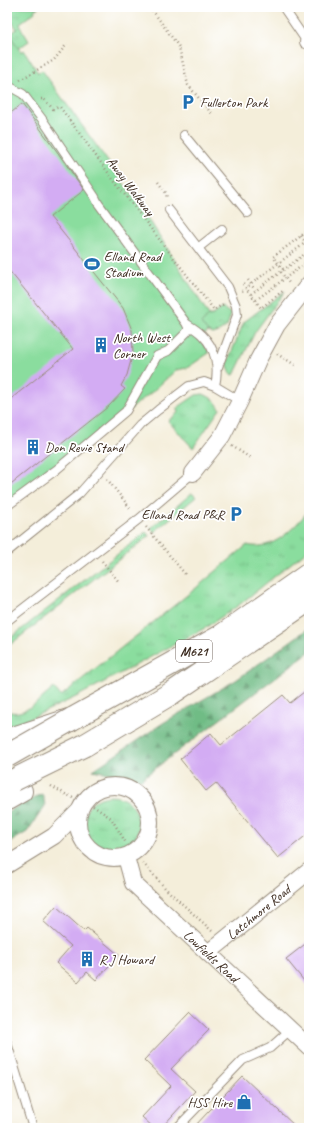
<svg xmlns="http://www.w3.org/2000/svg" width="316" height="1135" font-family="Caveat,sans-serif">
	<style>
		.grass { fill: url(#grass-tufts); stroke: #62845e }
		.forest { fill: url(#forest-firs); stroke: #557352 }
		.pitch { fill: #8add9e; stroke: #62845e }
		.building { fill: #d3acf3 }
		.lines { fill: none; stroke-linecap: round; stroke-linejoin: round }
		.service-casing { stroke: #988c7c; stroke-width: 10 }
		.pedestrian-casing { stroke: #988c7c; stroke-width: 14 }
		.minor-casing { stroke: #988c7c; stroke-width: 18 }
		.motorway-casing { stroke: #988c7c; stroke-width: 24 }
		.path { stroke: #988c7c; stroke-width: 2.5; stroke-dasharray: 1 3; stroke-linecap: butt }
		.service { stroke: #fff; stroke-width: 8 }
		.pedestrian { stroke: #fff; stroke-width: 12 }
		.minor { stroke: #fff; stroke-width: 16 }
		.motorway { stroke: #fff; stroke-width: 22 }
		.motorway-bridge-casing { stroke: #988c7c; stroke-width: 24; stroke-linecap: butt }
		.motorway-bridge { stroke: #fff; stroke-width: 22 }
		.labels { text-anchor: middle; stroke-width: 3.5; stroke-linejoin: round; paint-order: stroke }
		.shield { fill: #fff; stroke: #766a62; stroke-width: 1 }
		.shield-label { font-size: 13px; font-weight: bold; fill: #3b2a1e }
		.poi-label { font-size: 14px; fill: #3b2a1e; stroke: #fff; text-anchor: start }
		.street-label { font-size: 14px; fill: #3b2a1e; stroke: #fff }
	</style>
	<defs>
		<pattern id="grass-tufts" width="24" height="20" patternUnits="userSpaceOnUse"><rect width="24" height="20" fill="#8add9e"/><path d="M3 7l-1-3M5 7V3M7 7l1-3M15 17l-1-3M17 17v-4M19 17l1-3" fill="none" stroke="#78be88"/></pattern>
		<pattern id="forest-firs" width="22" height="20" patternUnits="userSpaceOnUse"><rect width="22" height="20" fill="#6fbc85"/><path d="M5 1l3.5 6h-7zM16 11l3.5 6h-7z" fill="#5c996c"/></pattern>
	</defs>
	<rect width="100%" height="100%" fill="#fff"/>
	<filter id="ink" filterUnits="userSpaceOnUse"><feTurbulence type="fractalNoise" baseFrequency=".025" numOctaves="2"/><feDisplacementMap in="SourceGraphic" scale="8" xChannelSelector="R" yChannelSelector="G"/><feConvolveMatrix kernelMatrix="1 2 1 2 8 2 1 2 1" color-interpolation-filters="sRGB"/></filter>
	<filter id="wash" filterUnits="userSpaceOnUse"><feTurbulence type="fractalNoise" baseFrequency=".012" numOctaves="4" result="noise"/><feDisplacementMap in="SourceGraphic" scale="16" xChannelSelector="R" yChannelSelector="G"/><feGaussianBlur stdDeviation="0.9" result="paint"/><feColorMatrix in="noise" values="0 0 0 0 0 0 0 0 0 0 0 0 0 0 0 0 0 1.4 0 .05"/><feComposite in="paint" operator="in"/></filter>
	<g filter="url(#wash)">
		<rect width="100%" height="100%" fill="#f4eeda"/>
		<path class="grass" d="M7,7H39L34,10L35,12L20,23L21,28L29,41L19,48L9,35L17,29L12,22L10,23L7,19Z
			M285,291L255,332L234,375L231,374L227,363L244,322Z
			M223,308L231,314L227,326L219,332L213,334L208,332L201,324L209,315H213Z
			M203,394C211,397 216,401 220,409L193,448L168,421L179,412L177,408L196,395Z
			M192,493L196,497L154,532L151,528Z
			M309,510V549L239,605L205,628L76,697L7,729V711C25,718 41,698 54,688L61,696L196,588L247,545C273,552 294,528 309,510Z
			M146,532L149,536L7,647V641L9,639Z
			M83 824a28 28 0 1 1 56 0a28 28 0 1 1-56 0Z"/>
		<path class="forest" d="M309,628V652L140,780L93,770L163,723L236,680Z
			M42,794L44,799L45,806L27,832L7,844V812Z"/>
		<path class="pitch" d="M11,37L21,52L24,50L38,73L42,70L145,213L209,315L201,324L208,332L199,339L207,349L209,353L187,368L176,370L152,392L7,506V40Z"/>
		<g id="blocks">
			<path class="building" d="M22,104L58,153L84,190L50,217L123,308L132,330L133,353L127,375L121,386L125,389L109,406L7,487V402L73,349L7,268V116Z
				M309,688V833L278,858L216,783L206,791L180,759L211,733L221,745L283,695L290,703Z
				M56,906L84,931L87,928L119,955L96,980L87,972L78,982L56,963L71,946L43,921Z
				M309,941V987L286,959Z
				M190,1012L209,1030L171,1069L195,1091L161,1128H154L142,1117L171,1086L144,1060Z
				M242,1076L297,1128H193Z"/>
		</g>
	</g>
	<g filter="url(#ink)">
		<use href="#blocks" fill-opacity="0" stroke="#988c7c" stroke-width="1"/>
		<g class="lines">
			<defs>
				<path id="service" d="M283,7L309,45
					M7,85L23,94L42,119L95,197L98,203L186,323L189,329L186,333L168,351L157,356L126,411L56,470L7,506
					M184,135L248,213
					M169,210L228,287L236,306L237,315L218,367
					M198,248L222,229
					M187,324C192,327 198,331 202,335C216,348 219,368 215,386L240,401
					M7,552L79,494L140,425L158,410L189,386L204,382L215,386
					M7,621L139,519L193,473
					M7,1043L33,1128
					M177,1128L243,1060L270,1048L290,1030"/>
				<path id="pedestrian" d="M306,42L309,40"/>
				<g id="minor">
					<path d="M193,473L222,436L240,401L258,360L277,325L309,284"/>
					<circle cx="114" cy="822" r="36"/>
					<path id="s1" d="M126,857L133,883L309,1047"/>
					<path d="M7,865L54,836L79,811"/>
					<path id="s2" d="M208,953L309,871"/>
				</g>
				<path id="motorway" d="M7,740L72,719L221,636L309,574
					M85,745L172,693L309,600
					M7,799L21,791"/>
			</defs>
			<use href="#service" class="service-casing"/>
			<use href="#pedestrian" class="pedestrian-casing"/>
			<use href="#minor" class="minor-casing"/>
			<use href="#motorway" class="motorway-casing"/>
			<path class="path" d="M56,7V10
				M150,7L179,47L188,85L212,114
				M20,80L54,60L67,44
				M41,99H44L53,109L60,107L118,186L214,310L225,303
				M158,182L166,193L167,199
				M301,236L309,247
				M283,269L273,257L309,230
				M281,272L289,283
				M248,280L255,290
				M243,284L261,308L284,290
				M242,291L309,240
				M251,294L309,251
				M256,300L307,262
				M277,354L297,366
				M232,446L252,459
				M107,479L130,508
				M146,527L185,574
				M102,561L119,582
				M51,786L65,794L74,798
				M93,806L111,818L126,843
				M143,863L166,889L212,931"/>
			<use href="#service" class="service"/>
			<use href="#pedestrian" class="pedestrian"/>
			<use href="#minor" class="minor"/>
			<use href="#motorway" class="motorway"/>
			<defs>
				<path id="motorway-bridge" d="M7,756L72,719
					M14,780L85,745"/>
			</defs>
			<use href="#motorway-bridge" class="motorway-bridge-casing"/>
			<use href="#motorway-bridge" class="motorway-bridge"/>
		</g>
	</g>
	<defs>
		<symbol id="parking-bare" viewBox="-9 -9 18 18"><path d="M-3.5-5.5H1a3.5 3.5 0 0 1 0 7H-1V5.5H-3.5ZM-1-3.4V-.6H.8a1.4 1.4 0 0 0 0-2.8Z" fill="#1f6fb2" stroke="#fff" stroke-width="2.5" paint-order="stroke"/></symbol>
		<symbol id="stadium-bare" viewBox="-9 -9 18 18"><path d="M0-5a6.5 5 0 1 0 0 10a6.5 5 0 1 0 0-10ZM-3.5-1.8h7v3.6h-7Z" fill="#1f6fb2" stroke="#fff" stroke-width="2.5" paint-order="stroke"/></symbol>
		<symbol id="building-bare" viewBox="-9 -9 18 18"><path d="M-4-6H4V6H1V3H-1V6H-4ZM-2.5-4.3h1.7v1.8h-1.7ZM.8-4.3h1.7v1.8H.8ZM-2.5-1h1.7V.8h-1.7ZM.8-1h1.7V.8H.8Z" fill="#1f6fb2" stroke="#fff" stroke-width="2.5" paint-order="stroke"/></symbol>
		<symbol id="shop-bare" viewBox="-9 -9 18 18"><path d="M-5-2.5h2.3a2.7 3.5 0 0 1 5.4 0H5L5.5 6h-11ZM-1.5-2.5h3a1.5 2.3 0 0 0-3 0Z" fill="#1f6fb2" stroke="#fff" stroke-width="2.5" paint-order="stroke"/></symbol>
	</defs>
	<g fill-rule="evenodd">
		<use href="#parking-bare" x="177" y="91" width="22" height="22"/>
		<use href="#stadium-bare" x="81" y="253" width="22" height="22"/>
		<use href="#building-bare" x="90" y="334" width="22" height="22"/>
		<use href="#building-bare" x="22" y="436" width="22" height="22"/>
		<use href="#parking-bare" x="225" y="503" width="22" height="22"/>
		<use href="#building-bare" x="76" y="948" width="22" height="22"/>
		<use href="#shop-bare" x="233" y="1091" width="22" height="22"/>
	</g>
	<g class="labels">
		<rect class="shield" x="176" y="640" width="36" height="22" rx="3"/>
		<g class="shield-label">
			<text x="194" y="656">M621</text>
		</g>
		<g class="poi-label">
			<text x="200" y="107">Fullerton Park</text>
			<text x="104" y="261">Elland Road<tspan x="104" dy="16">Stadium</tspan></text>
			<text x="113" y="342">North West<tspan x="113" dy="16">Corner</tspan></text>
			<text x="45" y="452">Don Revie Stand</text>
			<text x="224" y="519" text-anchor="end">Elland Road P&amp;R</text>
			<text x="99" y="964">R J Howard</text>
			<text x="232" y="1107" text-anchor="end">HSS Hire</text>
		</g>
		<g class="street-label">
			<text transform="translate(131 186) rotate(53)" y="5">Away Walkway</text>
			<text dy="5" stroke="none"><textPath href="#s2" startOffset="65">Latchmore Road</textPath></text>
			<text dy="5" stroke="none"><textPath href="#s1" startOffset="134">Lowfields Road</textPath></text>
		</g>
	</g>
	<rect width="316" height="1135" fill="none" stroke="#fff" stroke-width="24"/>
</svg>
